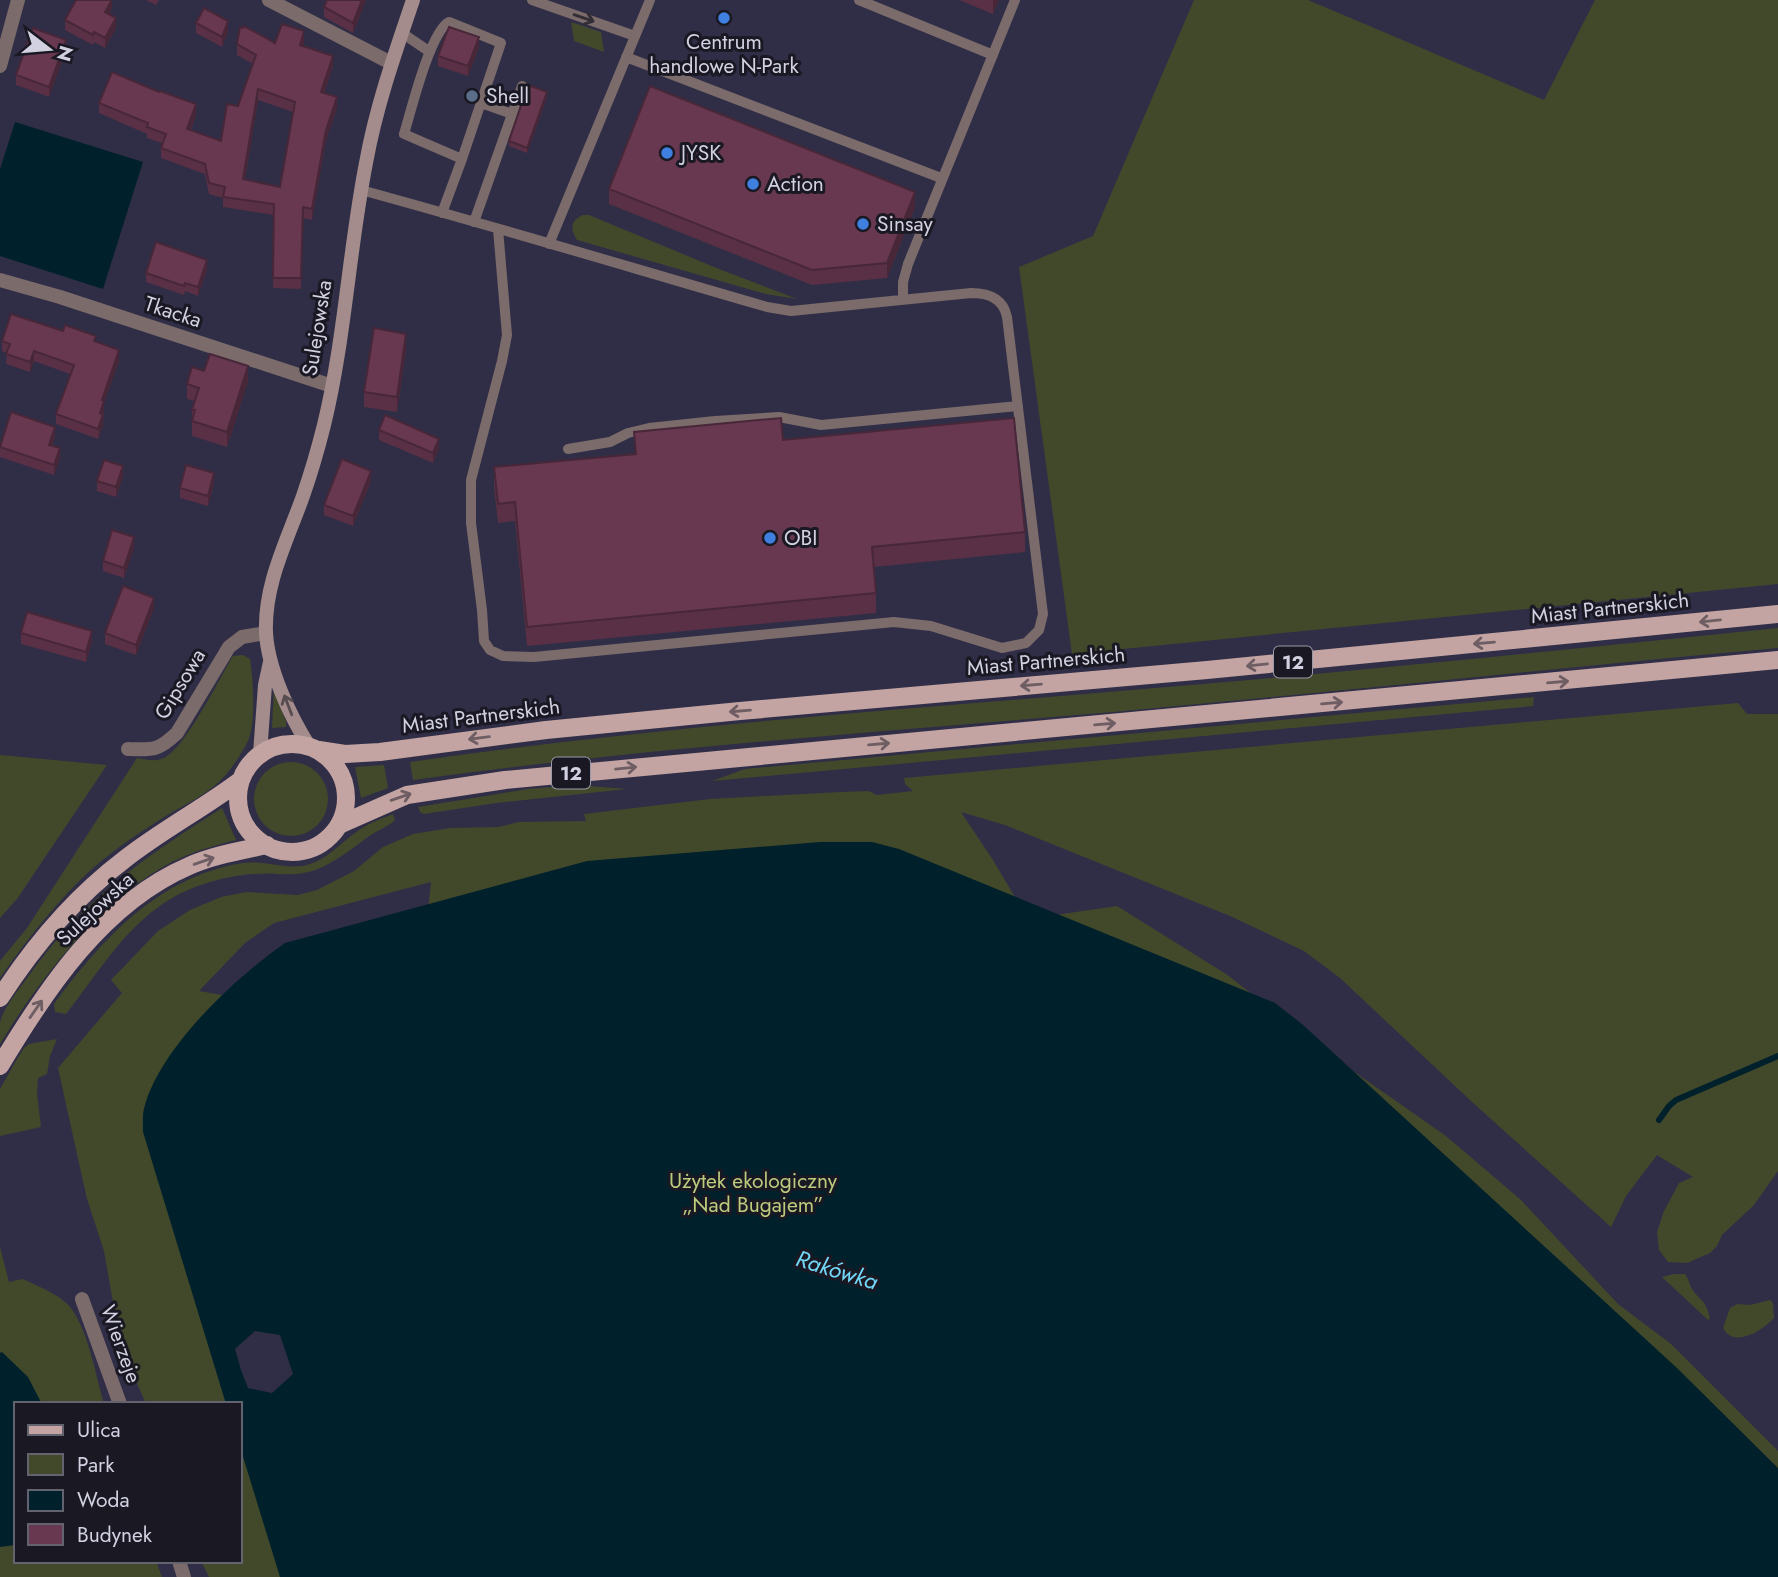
<svg xmlns="http://www.w3.org/2000/svg" width="1778" height="1577" font-family="Jost,sans-serif">
	<style>
		.green { fill: #42492b; fill-rule: evenodd }
		.water { fill: #00212b }
		.pier { fill: #302e46 }
		.lines { fill: none; stroke-linecap: round; stroke-linejoin: round }
		.stream { stroke: #00212b; stroke-width: 6 }
		.lane { stroke: #7b6b6b; stroke-width: 10 }
		.street { stroke: #7b6b6b; stroke-width: 14 }
		.secondary { stroke: #a38c8b; stroke-width: 14 }
		.primary { stroke: #c3a4a3; stroke-width: 18 }
		.wall { fill: #593045; fill-rule: evenodd }
		.shaded-wall { fill: #482738 }
		.building { fill: #673850; stroke: #482738; stroke-width: 2; fill-rule: evenodd }
		.oneway { stroke: #322d35 }
		.oneway2 { stroke: #6e5e63 }
		.oneway3 { stroke: #574c52 }
		.shop-dot { fill: #3f7fe0; stroke: #191823; stroke-width: 2.5 }
		.service-dot { fill: #5c6f8a; stroke: #191823; stroke-width: 2.5 }
		.labels { text-anchor: middle; stroke-width: 6; stroke-linejoin: round; paint-order: stroke }
		.shield { fill: #191823; stroke: #9a9aa8; stroke-width: 2 }
		.shield-label { font-size: 19px; font-weight: bold; fill: #d2d1e1 }
		.poi-label { font-size: 21px; fill: #d2d1e1; stroke: #191823; text-anchor: start }
		.street-label { font-size: 21px; fill: #d2d1e1; stroke: #191823 }
		.park-label { font-size: 21px; fill: #bacc7d; stroke: #191823 }
		.water-label { font-size: 23px; font-style: italic; fill: #72d8f8; stroke: #191823 }
	</style>
	<rect width="100%" height="100%" fill="#302e46"/>
	<path class="green" d="M1194,0H1308L1544,100L1595,0H1778V584L1072,654L1019,267L1093,236Z
		M571,22L601,32L604,52L574,41Z
		M583,215H589L719,269L797,299L766,294L577,240C570,228 570,221 583,215Z
		M1778,628V648C1556,668 1335,692 1113,712C879,732 645,748 413,780L410,762C677,723 946,707 1214,683C1402,667 1590,647 1778,628Z
		M243,655L250,659C253,679 256,719 249,738C247,745 242,751 239,757C216,793 195,798 161,819C144,830 125,842 109,855C68,886 29,937 0,978V961L27,928L137,758C146,760 155,762 164,758C186,747 219,679 233,656Z
		M274,686L286,722V727L272,728Z
		M1534,697L1533,706L712,781L745,769Z
		M1738,703L1747,714H1778V1171L1754,1205L1722,1235L1717,1246L1710,1253L1687,1263L1668,1262L1659,1250L1657,1232L1664,1211L1679,1183L1693,1177L1657,1155L1626,1196L1611,1227L1471,1101L1340,978L1304,951L1230,916L1005,825L961,812L993,860L1028,919L1117,906L1226,974L1346,1066L1446,1136L1521,1200L1618,1304L1671,1344L1778,1451V1577H209L201,1561H240V1404H146L131,1370L129,1353L114,1308L104,1251L87,1199L58,1068L122,993L111,980L158,931L190,910L221,897L246,892L298,895L317,890L354,871L383,847L413,834L450,828L498,827L519,822L586,821L584,814L710,799L841,792L868,791L877,795L913,791L905,784L904,778ZM431,882L422,966L284,1006L199,991L245,943L274,923Z
		M0,755L107,765L17,899L0,918Z
		M254 799a37 37 0 1 1 74 0a37 37 0 1 1-74 0Z
		M384,765L388,788L361,798L355,767Z
		M576,785L627,789L496,803L424,814L420,812L418,807L528,789Z
		M222,808L236,840C219,844 202,849 185,856C110,887 41,976 0,1044C0,1037 0,1030 0,1023C2,1010 17,992 25,981C81,901 140,860 222,808Z
		M393,814L395,820C388,827 376,831 368,837C350,850 326,870 303,873C288,876 271,872 255,874C233,875 209,881 188,890C132,914 102,968 66,1014L55,1012L54,1004C102,939 159,876 243,863C264,860 289,870 307,865C328,859 338,845 355,833C367,824 380,819 393,814Z
		M57,1039L50,1056L47,1074L38,1078L37,1094L41,1127L0,1136V1089L17,1059L24,1048L29,1044Z
		M0,1247L9,1282L23,1279C39,1287 63,1295 73,1311C89,1335 96,1376 104,1404H16V1561H156L162,1577H0Z
		M1674,1274H1685C1689,1279 1689,1284 1692,1289C1702,1304 1704,1296 1710,1318L1708,1320L1662,1277Z
		M1770,1300L1773,1303L1774,1318C1763,1330 1734,1349 1723,1328L1730,1308L1737,1304L1750,1305Z"/>
	<path class="water" d="M15,122L143,162L103,289L0,256V169Z
		M820,842H872L899,849L1275,1003L1302,1024L1677,1368L1778,1468V1577H280L240,1447V1404H226L143,1132C143,1123 142,1114 145,1105C162,1046 235,978 285,943L587,861Z
		M2,1352L28,1377L42,1404H16V1545L0,1547V1353Z"/>
	<path class="pier" d="M255,1331L280,1335L293,1374L272,1393L248,1388L241,1370L235,1349Z"/>
	<g class="lines">
		<path class="stream" d="M1659,1120L1669,1106L1676,1100L1778,1056"/>
		<path class="lane" d="M532,0L635,36
			M859,0L993,55
			M402,33L430,52
			M626,57L941,178
			M481,103L512,114
			M361,190C497,227 632,268 767,307L791,311L971,293C988,293 1003,298 1007,317L1043,614L1039,630L1026,643L1002,648L931,626L894,622L534,657L503,656L490,650L484,641L482,610L471,523V480L502,361L507,335L498,229
			M442,213L462,159L404,134C411,111 430,32 449,22L501,43L462,159
			M474,222L522,86
			M549,244L650,0
			M903,300V282L908,264L1015,0
			M568,449L610,442L628,433L649,428L715,421L779,417L821,425L1018,406"/>
		<path class="street" d="M269,0L391,63
			M0,66L18,0
			M0,280L60,297L332,386
			M128,749C153,750 158,751 177,733L229,647L242,637L266,633
			M82,1299L120,1404
			M179,1561L184,1577"/>
		<path class="secondary" d="M309,746C290,716 268,669 266,633C264,584 287,541 303,496C311,473 318,449 324,425C345,339 349,249 366,163C376,107 395,53 413,0
			M260,754L265,685L270,662"/>
		<path class="primary" d="M238 798a54 54 0 1 1 108 0a54 54 0 1 1-108 0Z
			M319,750L345,754L380,752L546,730L740,711L1207,670L1778,614
			M339,825L407,795L505,780L1778,660
			M0,998C34,945 75,897 125,859C162,830 204,808 241,780
			M0,1066C46,989 103,903 189,866C214,855 240,851 267,845"/>
	</g>
	<path class="wall" d="M112,0V8L109,14L116,28L105,48L94,42L93,45L65,30V20Z
		M146,0H159L156,5Z
		M366,0L353,33L324,17V7Z
		M959,0H999L993,14Z
		M196,23L228,31L222,47L196,33Z
		M304,42L303,46L333,66L324,93L337,108L326,140L312,220L303,218L301,289L273,288L274,215L223,207V198L209,194L205,174L161,158V148L162,143L147,138V134L99,113V103L196,115L191,130L221,141L238,106L253,64L237,55V44ZM258,100L293,112L280,187L245,179Z
		M479,47L468,76L438,66V56Z
		M66,50L49,97L16,85V75Z
		M547,97L527,153L509,146V141Z
		M609,189L915,207L887,278L812,285L609,204Z
		M207,269L198,296L185,291L184,295L146,282V273Z
		M2,341L96,342L119,361L104,402L103,425L98,439L56,424V414L70,374L34,361L30,372L6,364L7,353L2,351Z
		M406,349L397,412L364,407V392Z
		M204,371L248,381L227,447L192,436V410L195,401L187,399V384Z
		M379,430L439,449L433,463L379,440Z
		M634,432L783,440L1025,532V552L874,567L876,593V613L527,646L515,521L498,523L494,487V467L635,454Z
		M55,437L52,446L60,458L54,475L0,457V446Z
		M123,476L116,497L97,491V481Z
		M371,481L353,526L324,515V505Z
		M214,483L208,506L180,498V488Z
		M134,547L124,578L103,571V561Z
		M154,608L136,655L105,644V633Z
		M21,633L92,641L86,662L21,644Z"/>
	<path class="shaded-wall" d="M112,0V8L105,22V12Z
		M362,0H366L353,33V23Z
		M993,0H999L993,14Z
		M116,18V28L105,48V38Z
		M228,21V31L222,47V37Z
		M304,31V42L300,56V45Z
		M479,37V47L468,76V66Z
		M66,40V50L49,97V87Z
		M333,56V66L321,102V92Z
		M258,89V100L243,190V179Z
		M547,92V97L527,153V148Z
		M337,97V108L326,140L312,220V209L326,130Z
		M196,104V115L187,139V129Z
		M915,192V207L887,278V263Z
		M207,260V269L198,296V287Z
		M406,334V349L397,412V397Z
		M119,350V361L104,402V411L101,421L103,415V425L98,439L102,400Z
		M34,351V361L30,372V362Z
		M248,366V381L227,447V432Z
		M55,427V437L49,455V445Z
		M439,439V449L433,463V453Z
		M60,448V458L54,475V465Z
		M123,466V476L116,497V487Z
		M371,471V481L353,526V516Z
		M214,473V483L208,506V496Z
		M134,537V547L124,578V568Z
		M154,598V608L136,655V645Z
		M92,631V641L86,662V652Z"/>
	<path class="building" d="M76,0H112L105,12L116,18L105,38L94,32L93,35L65,20Z
		M327,0H362L353,23L324,7Z
		M204,8L228,21L222,37L196,23Z
		M282,24L304,31L300,45L333,56L321,92L337,97L326,130L312,209L303,207L301,278H273L274,204L223,197L225,187L209,183L205,164L161,148L166,134L147,127L148,123L99,103L112,72L159,92L160,91L196,104L187,129L221,141L227,104L238,106L256,55L237,44L240,27L243,28L244,26L275,43ZM258,89L295,102L280,187L243,179Z
		M449,27L479,37L468,66L438,56Z
		M33,28L66,40L49,87L16,75Z
		M528,85L547,92L527,148L509,141Z
		M650,86L915,192L887,263L812,270L609,189Z
		M156,242L207,260L198,287L185,283L184,286L146,273Z
		M11,314L63,331L65,325L96,336L94,341L119,350L102,400L104,401L100,413L103,415L98,429L56,414L74,365L34,351L30,362L6,354L10,344L2,341Z
		M374,328L406,334L397,397L364,392Z
		M210,354L248,366L227,432L192,421L195,410H192L199,388L187,384L192,367L204,371Z
		M11,412L55,427L49,445L60,448L54,465L0,447Z
		M385,415L439,439L433,453L379,430Z
		M781,418L783,440L1014,418L1025,532L872,547L876,593L527,627L515,502L498,504L494,467L636,454L634,432Z
		M342,459L371,471L353,516L324,505Z
		M104,460L123,466L116,487L97,481Z
		M186,465L214,473L208,496L180,488Z
		M112,530L134,537L124,568L103,561Z
		M123,586L154,598L136,645L105,633Z
		M27,612L92,631L86,652L21,633Z"/>
	<defs><path id="oneway-shaft" d="M-6 0H5M1.5-3L5.5 0L1.5 3" fill="none" stroke-width="1.6" stroke-linecap="round" stroke-linejoin="round" transform="scale(1.75)"/></defs>
	<use class="oneway" href="#oneway-shaft" transform="translate(584 18) rotate(19)"/>
	<g class="oneway2">
		<use href="#oneway-shaft" transform="translate(1710 621) rotate(174)"/>
		<use href="#oneway-shaft" transform="translate(1484 643) rotate(175)"/>
		<use href="#oneway-shaft" transform="translate(1257 665) rotate(174)"/>
		<use href="#oneway-shaft" transform="translate(1558 682) rotate(-5)"/>
		<use href="#oneway-shaft" transform="translate(1031 685) rotate(175)"/>
		<use href="#oneway-shaft" transform="translate(1332 703) rotate(-5)"/>
		<use href="#oneway-shaft" transform="translate(740 711) rotate(175)"/>
		<use href="#oneway-shaft" transform="translate(1105 724) rotate(-5)"/>
		<use href="#oneway-shaft" transform="translate(479 738) rotate(173)"/>
		<use href="#oneway-shaft" transform="translate(879 744) rotate(-5)"/>
		<use href="#oneway-shaft" transform="translate(626 768) rotate(-6)"/>
		<use href="#oneway-shaft" transform="translate(401 797) rotate(-19)"/>
		<use href="#oneway-shaft" transform="translate(204 861) rotate(-19)"/>
		<use href="#oneway-shaft" transform="translate(36 1009) rotate(-55)"/>
	</g>
	<use class="oneway3" href="#oneway-shaft" transform="translate(288 705) rotate(-111)"/>
	<g class="shop-dot">
		<circle cx="724" cy="18" r="7"/>
		<circle cx="667" cy="153" r="7"/>
		<circle cx="753" cy="184" r="7"/>
		<circle cx="863" cy="224" r="7"/>
		<circle cx="770" cy="538" r="7"/>
	</g>
	<circle class="service-dot" cx="472" cy="96" r="7"/>
	<g class="labels">
		<g class="shield">
			<rect x="1274" y="646.5" width="38" height="31" rx="5"/>
			<rect x="552" y="757.5" width="38" height="31" rx="5"/>
		</g>
		<g class="shield-label">
			<text x="1293" y="669">12</text>
			<text x="571" y="780">12</text>
		</g>
		<g class="poi-label">
			<text x="724" y="49" text-anchor="middle">Centrum<tspan x="724" dy="24">handlowe N-Park</tspan></text>
			<text x="486" y="103">Shell</text>
			<text x="681" y="160">JYSK</text>
			<text x="767" y="191">Action</text>
			<text x="877" y="231">Sinsay</text>
			<text x="784" y="545">OBI</text>
		</g>
		<g class="street-label">
			<text transform="translate(173 312) rotate(18)" y="7">Tkacka</text>
			<text transform="translate(317 328) rotate(-81)" y="7">Sulejowska</text>
			<text transform="translate(1610 608) rotate(-6)" y="7">Miast Partnerskich</text>
			<text transform="translate(1046 661) rotate(-5)" y="7">Miast Partnerskich</text>
			<text transform="translate(180 684) rotate(-59)" y="7">Gipsowa</text>
			<text transform="translate(481 716) rotate(-7)" y="7">Miast Partnerskich</text>
			<text transform="translate(95 909) rotate(-43)" y="7">Sulejowska</text>
			<text transform="translate(121 1344) rotate(70)" y="7">Wierzeje</text>
		</g>
		<g class="park-label">
			<text x="753" y="1188">Użytek ekologiczny<tspan x="753" dy="24">„Nad Bugajem”</tspan></text>
		</g>
		<g class="water-label">
			<text transform="translate(837 1270) rotate(17)" y="8">Rakówka</text>
		</g>
	</g>
	<rect x="14" y="1402" width="228" height="161" fill="#191823" stroke="#63626f" stroke-width="2"/>
	<rect x="28" y="1425" width="35" height="10" fill="#c3a4a3" stroke="#63626f" stroke-width="2"/>
	<text x="77" y="1437" font-size="21" fill="#d2d1e1">Ulica</text>
	<rect x="28" y="1454" width="35" height="21" fill="#42492b" stroke="#63626f" stroke-width="2"/>
	<text x="77" y="1472" font-size="21" fill="#d2d1e1">Park</text>
	<rect x="28" y="1490" width="35" height="21" fill="#00212b" stroke="#63626f" stroke-width="2"/>
	<text x="77" y="1507" font-size="21" fill="#d2d1e1">Woda</text>
	<rect x="28" y="1524" width="35" height="21" fill="#673850" stroke="#63626f" stroke-width="2"/>
	<text x="77" y="1542" font-size="21" fill="#d2d1e1">Budynek</text>
	<g transform="translate(49 49) rotate(106)" stroke="#191823" stroke-width="5" paint-order="stroke">
	<path d="M0-5L12 26L0 18L-12 26Z" fill="#d2d1e1"/>
	<text y="-10" font-size="19" font-weight="bold" text-anchor="middle" fill="#d2d1e1">N</text>
	</g>
</svg>
